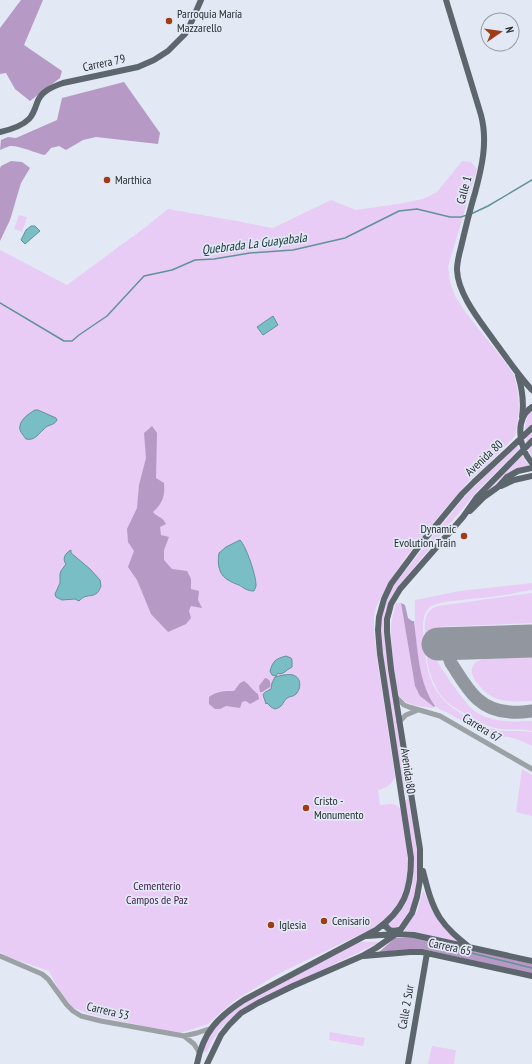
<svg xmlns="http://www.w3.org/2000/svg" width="532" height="1064" font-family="'PT Sans Narrow',sans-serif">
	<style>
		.green { fill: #e8ccf5 }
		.forest { fill: #b699c4 }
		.water { fill: #79bec4; stroke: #619298 }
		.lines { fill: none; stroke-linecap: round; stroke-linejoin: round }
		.stream { stroke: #619298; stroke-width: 1.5 }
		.taxiway { stroke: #91969f; stroke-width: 13 }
		.runway { stroke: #91969f; stroke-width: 33 }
		.minor { stroke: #9ba1a4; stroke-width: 5 }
		.major { stroke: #5c666c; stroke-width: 6 }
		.poi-dot { fill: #a13b15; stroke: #e2e9f5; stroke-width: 1.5 }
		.labels { text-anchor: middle; stroke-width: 3.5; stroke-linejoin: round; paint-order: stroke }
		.poi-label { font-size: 12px; fill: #292c30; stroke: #e2e9f5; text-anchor: start }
		.street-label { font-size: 12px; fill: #292c30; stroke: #e2e9f5 }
		.park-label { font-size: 12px; fill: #462055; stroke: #e2e9f5 }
		.water-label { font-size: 13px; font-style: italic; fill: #133538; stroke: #e2e9f5 }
	</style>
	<rect width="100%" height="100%" fill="#e2e9f5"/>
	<path class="green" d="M462,161L471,162L477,169L448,267L450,282L455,296L466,313L502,358L514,375L518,392L519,411L515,436L486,466L470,480L438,517L406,557L389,582L376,607L374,617V632L377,658L395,777C391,785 387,788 378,790L380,805C391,804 397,801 402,813L408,857L406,886L400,901L386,918L371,929L278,974L234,1001L221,1012L208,1024L180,1033L170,1032L90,1014L73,1008L59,990L49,971L8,957L0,952V250L67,285L147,226L168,209L231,220L273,228L331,200L356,210L398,204L423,199L437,192Z
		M19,215L27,217L22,232L14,229Z
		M532,410V457C525,444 521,421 532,410Z
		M517,445L519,449L477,491L397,588L391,598L384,630L386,651L407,789L403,790L382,650L381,629L382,616L384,605L393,586L465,496Z
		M522,454L526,462L531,466L521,467L508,472L488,491L476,500Z
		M532,583V590C518,592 504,596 490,597C478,599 439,600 430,607C421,614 423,630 424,641C427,681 434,700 471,719C479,723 487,728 496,730C508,732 520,730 532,732V746C525,742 517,739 509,737C503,736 497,738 491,735C477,730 464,722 450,714C445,711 438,709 434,705C417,685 414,626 415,600L460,591Z
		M532,593V623L436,627C436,636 433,644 435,654C437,664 445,672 450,681C457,690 463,700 471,708C488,723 510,722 532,721V731C520,728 507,731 495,728C486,726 478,721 470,716C462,712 454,708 447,702C429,685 425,656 425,633C424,622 425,609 438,606Z
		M396,603H401L415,686C418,695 426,701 434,707L432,708C421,706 409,706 401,698C395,691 391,641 391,631C391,621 394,612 396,603Z
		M532,657V701C520,701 507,703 495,698C481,692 457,665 484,659Z
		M522,769L532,775V816L516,812Z
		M409,799C414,833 424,869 413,902C410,911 403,920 397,928H391L388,924L403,908L412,888L413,876V863L404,800Z
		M423,890L432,910L440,924L460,943L416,932L404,930L417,912Z
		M360,942H380L258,1001L239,1012L230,1019L220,1029L213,1040L206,1053L203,1050L212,1031L224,1017L245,1003L281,983Z
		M330,1032L365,1038L363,1046L329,1040Z
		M432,1046L456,1050L454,1064H428Z"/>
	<path class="forest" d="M21,0H43L24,45L62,71L60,78L30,101L15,89L6,73L0,74V28Z
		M124,82L160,133L158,144L96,137L83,140L66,150L59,146L51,148L45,155C35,153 19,145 10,146C6,147 3,149 0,150L1,140L8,137L16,138L57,120L62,98Z
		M11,161L22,162L30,168L21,183L10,220L0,241V168L1,166Z
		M152,426L157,433L156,478L164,483C165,496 163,503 153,512C158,518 162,516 166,524L160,527L161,535L169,537L164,550V560L172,569L187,571L191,579V589L199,591L198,600L202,608L191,606L189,611L191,618L186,624L168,632L151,614L137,580L128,567L134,551L128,542L127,529L137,508L139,485L146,458L144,433Z
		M401,603L405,605L408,618L412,621H414C418,650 418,682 435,706L434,707L420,696L415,686Z
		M265,678C270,679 271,682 270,687L262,692H260L259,686Z
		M244,681C250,685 252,690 258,694L259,699L250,704L246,701L242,702L240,708L226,706L220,709H215L209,704V697C217,691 225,691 234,691L240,683Z
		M395,938H418L532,964V974L423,949L399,950L378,953Z"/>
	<path class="water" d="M31,226H35L40,231L25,244L21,240L26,230Z
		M273,316L278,325L263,335L257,327Z
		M35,410H38L56,418L57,420C54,426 48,424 44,429C38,434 35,441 26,439C24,436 21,433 20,430C18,421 28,414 35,410Z
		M240,540C246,546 256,575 256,585C256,588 255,588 254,591C247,591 244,588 239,585C236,584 233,583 230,581C219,576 217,565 219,553L226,547Z
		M71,550V553L90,569L100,580L101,587C100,588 98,593 97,593C91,598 86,593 79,601L75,599L62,600L56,597L55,594L60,583V574L61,571L66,564C62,559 65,553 71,550Z
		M286,656L291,658L292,660V667L287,670L285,672L280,674L278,673L276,676L272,675L270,671C273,661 275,659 286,656Z
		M283,675C287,675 290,674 293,675C302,678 301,689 296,694C293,697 290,696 287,698C282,703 283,707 275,709L271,707L267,703L266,704C263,693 260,695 271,689L272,683L275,677Z"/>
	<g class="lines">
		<path class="stream" d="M471,214L488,206L532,180
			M0,303L64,341H72L79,335L107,316L144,276L172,270L195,260L214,259L250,253L293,250L345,238L399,211L417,209L450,217H461L467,215
			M455,949L532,968"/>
		<path class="taxiway" d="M457,643C448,648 447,654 451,663C467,687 477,710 510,712C517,713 525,712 532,711"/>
		<path class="runway" d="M438,644L532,641"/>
		<path class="minor" d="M395,696L404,705L409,707L440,716L532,769
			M399,722L406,715L418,710
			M0,956L42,974L48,979L67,1005L73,1011L81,1016L101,1021L184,1036L197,1033L212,1028
			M184,1036L194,1044L199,1052"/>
		<path class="major" d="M446,0L481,115C488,141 482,167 475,193C470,209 466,226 462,243C460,252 457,260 457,270C458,295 481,322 495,342C507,358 518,375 532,390
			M0,132C9,130 22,126 29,119C33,115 35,109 37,103C41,91 52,87 63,83L138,67L154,60L168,51L185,34L190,25L201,0
			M518,375C522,388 524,404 522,417
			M532,407C514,419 519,448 532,463
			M501,486L514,480L532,476
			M470,511L484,497L498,487L507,477L518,471L532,468
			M423,871C427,887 431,904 440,918C448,930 458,938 469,947
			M385,923C386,930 392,932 399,930
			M366,936L396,934L414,935L532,961
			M364,956L410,952H422L532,976
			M197,1064C203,1032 218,1017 244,1000L376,930C404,910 411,891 411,858L380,654L378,630L379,617L384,599L391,584L423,541L462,494L474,482L532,428
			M207,1064L221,1035L229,1025L241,1013L258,1003L293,986L362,956L376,948L396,934L401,929L412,913L417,897L420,880V849L391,669L387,632V619L389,612L391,604L400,589L463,517L477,497L532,441
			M408,1064L427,953"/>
	</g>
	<g class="poi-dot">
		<circle cx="169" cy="21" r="4"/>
		<circle cx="107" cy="180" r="4"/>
		<circle cx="464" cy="536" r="4"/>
		<circle cx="306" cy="808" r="4"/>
		<circle cx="324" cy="921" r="4"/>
		<circle cx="271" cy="925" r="4"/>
	</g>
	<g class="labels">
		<g class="poi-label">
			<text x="177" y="18">Parroquia María<tspan x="177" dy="14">Mazzarello</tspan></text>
			<text x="115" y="184">Marthica</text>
			<text x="456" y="533" text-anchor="end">Dynamic<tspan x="456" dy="14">Evolution Train</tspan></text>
			<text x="314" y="805">Cristo -<tspan x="314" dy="14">Monumento</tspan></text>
			<text x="332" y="925">Cenisario</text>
			<text x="279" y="929">Iglesia</text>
		</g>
		<g class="street-label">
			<text transform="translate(104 63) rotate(-12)" y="4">Carrera 79</text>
			<text transform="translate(464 190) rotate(-75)" y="4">Calle 1</text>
			<text transform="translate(484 458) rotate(-43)" y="4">Avenida 80</text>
			<text transform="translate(482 728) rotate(31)" y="4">Carrera 67</text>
			<text transform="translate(408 771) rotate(82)" y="4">Avenida 80</text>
			<text transform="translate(450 947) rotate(12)" y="4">Carrera 65</text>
			<text transform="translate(406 1007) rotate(-80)" y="4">Calle 2 Sur</text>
			<text transform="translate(108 1011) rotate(13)" y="4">Carrera 53</text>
		</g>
		<g class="park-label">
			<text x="157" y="890">Cementerio<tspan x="157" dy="14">Campos de Paz</tspan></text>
		</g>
		<g class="water-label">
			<text transform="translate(254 243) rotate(-7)" y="5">Quebrada La Guayabala</text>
		</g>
	</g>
	<g transform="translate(500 32) rotate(77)"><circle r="19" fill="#e2e9f5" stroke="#989da6"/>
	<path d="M0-3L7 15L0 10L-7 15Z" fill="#a13b15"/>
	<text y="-6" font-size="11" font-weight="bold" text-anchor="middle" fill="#292c30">N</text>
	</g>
</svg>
